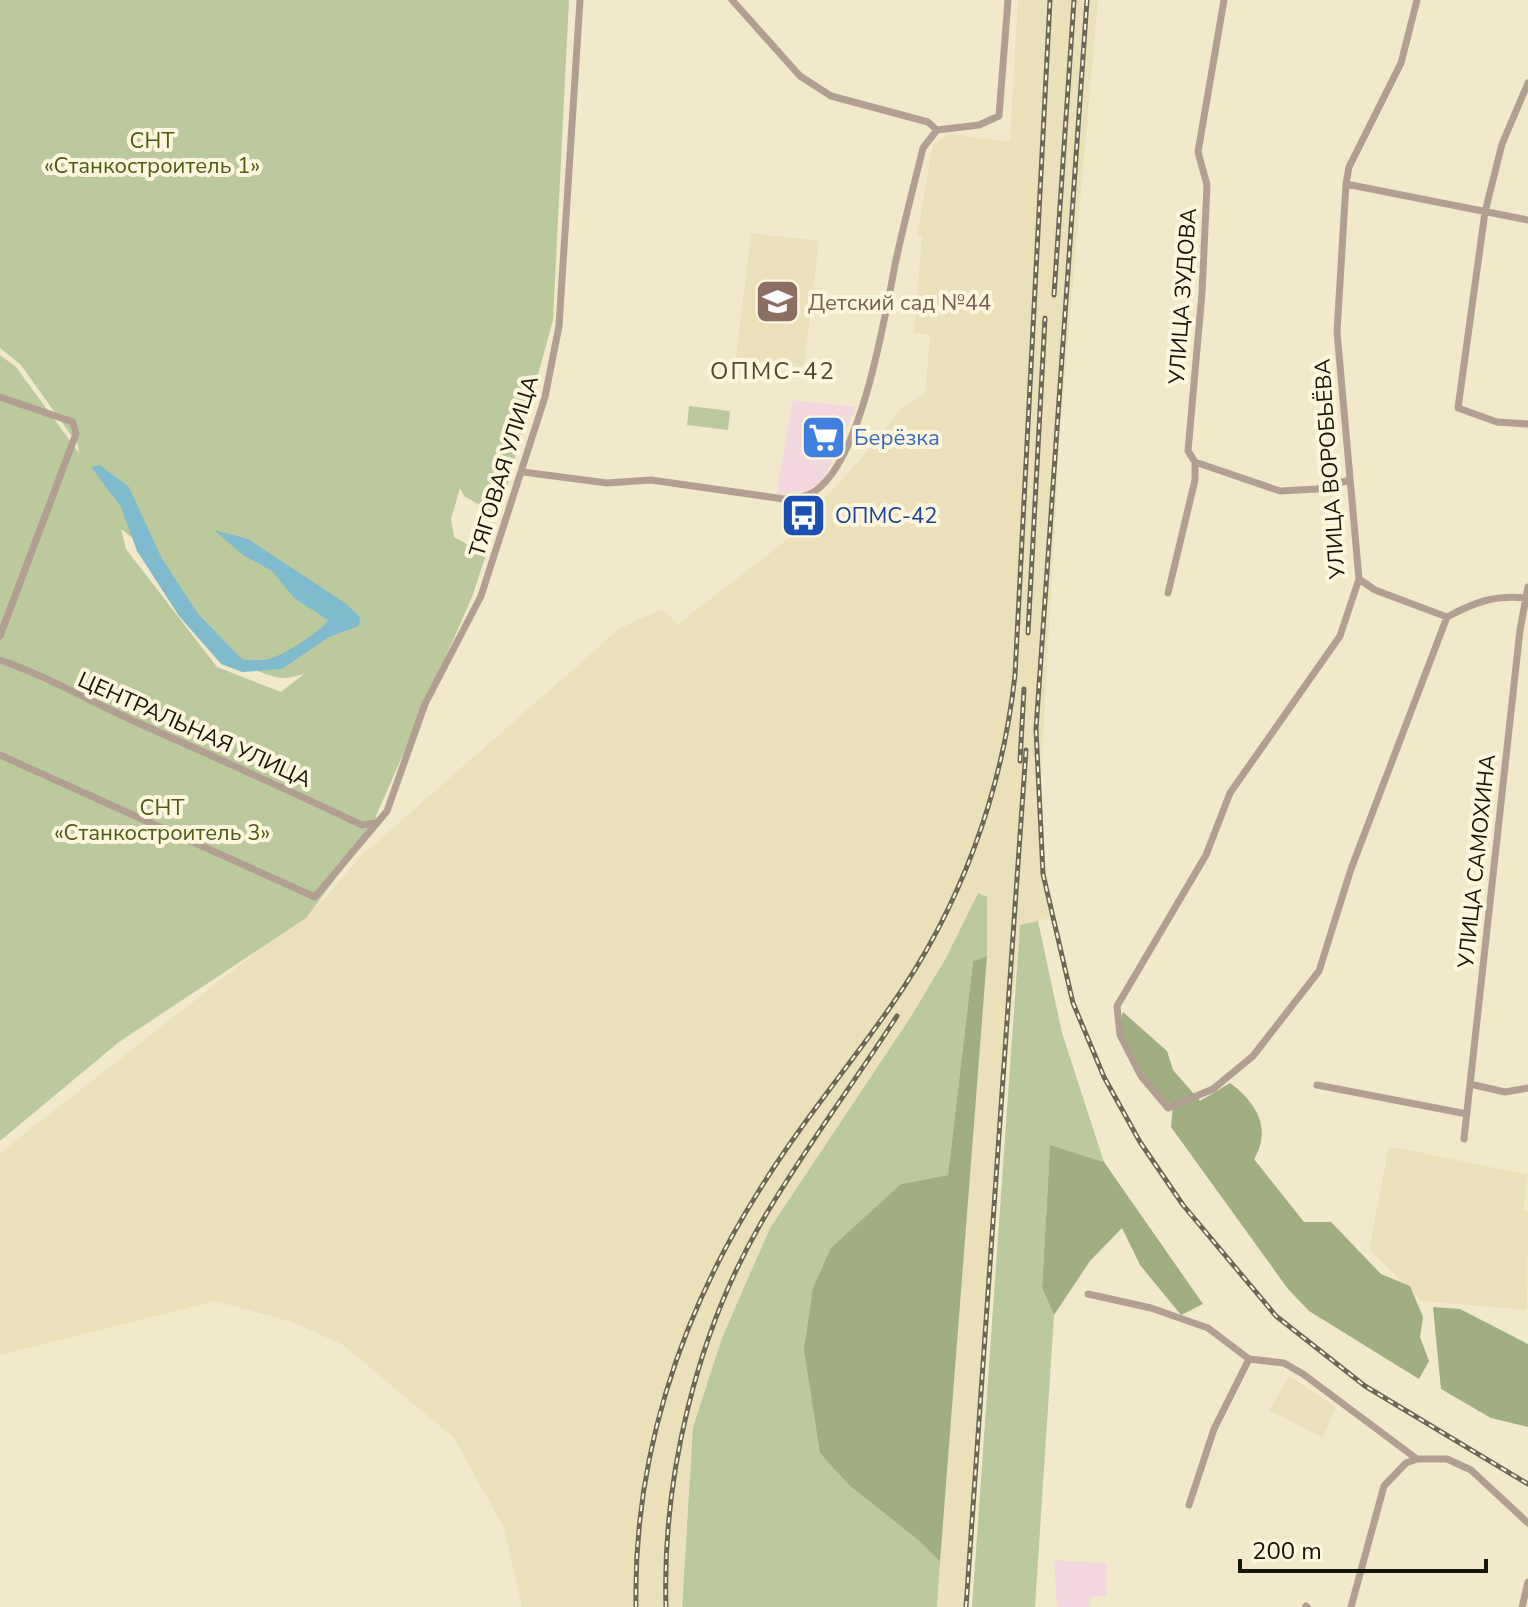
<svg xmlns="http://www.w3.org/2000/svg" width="1528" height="1607" font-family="'Nunito Sans',sans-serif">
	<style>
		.commercial { fill: #f2d8de }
		.built { fill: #ece0ba }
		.green { fill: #bbc99d; fill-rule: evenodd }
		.forest { fill: #a0ae80 }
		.water { fill: #7fbacd }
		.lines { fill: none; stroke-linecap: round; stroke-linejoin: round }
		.street { stroke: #b29f92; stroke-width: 7 }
		.rail-casing { stroke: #6d6855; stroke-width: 5 }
		.rail { stroke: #fef7de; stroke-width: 2; stroke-dasharray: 6; stroke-linecap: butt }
		.labels { text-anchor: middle; stroke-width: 8; stroke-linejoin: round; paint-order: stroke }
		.park-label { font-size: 22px; fill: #4b5c15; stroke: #fef7de }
		.street-label { font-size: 22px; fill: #161308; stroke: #fef7de }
		.education-label { font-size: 22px; fill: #785e54; stroke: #fef7de; text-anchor: start }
		.shop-label { font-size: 22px; fill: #366cbe; stroke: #fef7de; text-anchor: start }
		.transit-label { font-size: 22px; fill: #164399; stroke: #fef7de; text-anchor: start }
		.neighbourhood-label { font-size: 24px; letter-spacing: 2px; fill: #524a30; stroke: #fef7de }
	</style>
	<rect width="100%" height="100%" fill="#f2e9cb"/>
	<path class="commercial" d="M793,400L856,407L824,479L809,490L776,495Z
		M1054,1560L1107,1563V1596L1090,1597V1607H1057Z"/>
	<path class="built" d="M1018,0H1098L1060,430L1041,775L1043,860L1055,917L1020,925L1000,1136L966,1607H937L987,933L977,894L946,958L910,1018L770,1228L722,1338L693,1427L681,1607H522L504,1528L454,1438L343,1345L293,1322L215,1301L0,1355V1153L325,898L360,857L620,628L662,609L678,624L784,542L860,460L902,408L925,394L930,335L914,333L922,237L917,235L933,144L950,134L1010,142Z
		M751,233L819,241L804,367L736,359Z
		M1389,1146L1528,1175L1523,1210L1528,1211L1527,1310L1422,1301L1369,1250Z
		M1289,1376L1336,1407L1323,1438L1269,1410Z"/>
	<path class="green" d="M0,0H569L553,320L499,516L464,496L460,488L451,519L454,537L486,555L472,597L376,816L377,823L306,918L119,1042L0,1141V355L16,367L79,453L78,445L21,365L0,348ZM121,529C179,570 204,665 281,678C287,679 298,675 304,674L281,692L217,667L126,549Z
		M689,406L730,411L728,430L687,425Z
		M978,893L987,897V956L973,961L948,1175L901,1184L850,1486L918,1540L940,1562L937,1607H682L693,1427L722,1338L770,1228L910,1018L946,958Z
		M1038,921L1062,1033L1104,1162L1050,1145L1042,1288L1054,1315L1035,1607H972L1020,925Z"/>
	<path class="forest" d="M987,956L940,1562L918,1540L850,1486L820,1453L804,1349L813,1288L831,1248L901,1184L948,1175L973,961Z
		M1123,1012L1167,1051L1173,1070L1200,1101L1230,1083C1257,1103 1272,1129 1254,1159L1304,1222H1331L1381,1274L1410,1286L1423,1317L1420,1337L1429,1361L1419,1379L1309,1311L1288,1289L1171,1127L1173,1106C1166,1101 1158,1097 1152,1091C1136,1077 1115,1033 1123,1012Z
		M1050,1145L1104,1162L1203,1304L1181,1315L1140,1265L1122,1228L1090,1261L1054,1315L1042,1288Z
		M1433,1307L1460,1309L1528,1344V1427L1491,1418L1441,1389Z"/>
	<path class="water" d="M100,465L129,487L161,557L198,614L243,660C251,659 261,661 269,659C282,656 322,631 328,620L294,598L272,571L243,555L214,530L248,539L345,603L360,617L359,626L329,637L282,669L242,672L221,664L179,616L137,551L121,507L91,467Z"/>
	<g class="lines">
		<path class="street" d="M732,0L800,76L831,96L928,122L937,130
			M1417,0L1401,63L1349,167L1346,184L1337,332L1359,579L1340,636L1230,793L1206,855L1117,1006L1120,1035L1141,1076L1168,1108L1213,1089L1253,1056L1319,971L1351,869L1447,617C1475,602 1494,595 1526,598
			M1528,83L1502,144L1485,212L1458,408L1497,422L1528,424
			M1346,184L1528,220
			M0,397L73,422L76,434L0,636
			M1195,462L1280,491L1317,489L1350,480
			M523,472L607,483L651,480L784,499C796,498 809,497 819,488C863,452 885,316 896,260C904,223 914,185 923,148L937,130L979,125L999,116L1008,0
			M1359,579L1375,590L1447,617
			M1168,593L1195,480V462L1188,451L1202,293L1207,185L1198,152L1224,0
			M0,660C50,677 96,705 145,726C217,758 290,791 362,825L377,823
			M0,755L315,897L387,811L425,704L481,596L545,397L559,326L580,0
			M1470,1084L1505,1092L1528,1088
			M1317,1085L1467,1114
			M1464,1139L1520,630L1528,587
			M1088,1294L1151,1308L1208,1328L1249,1359
			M1189,1505L1214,1429L1249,1359L1284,1363L1303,1374L1417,1459
			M1306,1606L1307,1607
			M1351,1607L1384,1486L1406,1463L1417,1459H1447L1471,1470L1528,1523
			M1522,1607L1528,1582"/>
		<defs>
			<path id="rail" d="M1087,0L1036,729L1043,874L1073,1003L1104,1077L1140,1142L1183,1205L1276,1316L1365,1386L1528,1484
				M1054,295L1074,0
				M1028,633L1045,318
				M1020,761L1024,689
				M636,1607C633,1460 679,1318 757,1194C797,1128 847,1069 891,1006C960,908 1002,794 1015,675L1050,0
				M666,1607C662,1479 696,1335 761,1223C802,1152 852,1086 897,1016
				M966,1607L1026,750"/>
		</defs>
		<use href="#rail" class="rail-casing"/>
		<use href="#rail" class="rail"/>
	</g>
	<defs>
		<symbol id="school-square" viewBox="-11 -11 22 22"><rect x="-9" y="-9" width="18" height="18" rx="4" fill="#8d6e63" stroke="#fef7de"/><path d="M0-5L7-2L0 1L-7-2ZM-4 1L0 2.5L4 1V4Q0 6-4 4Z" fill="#fff"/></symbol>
		<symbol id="supermarket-square" viewBox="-11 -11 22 22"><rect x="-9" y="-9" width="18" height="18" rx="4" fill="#3f7fe0" stroke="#fef7de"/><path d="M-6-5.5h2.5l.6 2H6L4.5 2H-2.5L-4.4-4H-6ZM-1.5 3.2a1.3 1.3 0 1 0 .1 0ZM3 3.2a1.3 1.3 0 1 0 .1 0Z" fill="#fff"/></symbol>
		<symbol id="bus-square" viewBox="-11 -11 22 22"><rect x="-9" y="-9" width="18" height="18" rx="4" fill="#1a4fb4" stroke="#fef7de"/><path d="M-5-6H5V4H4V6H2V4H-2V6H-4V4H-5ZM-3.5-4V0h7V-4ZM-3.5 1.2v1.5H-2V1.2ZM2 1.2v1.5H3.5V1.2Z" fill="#fff"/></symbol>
	</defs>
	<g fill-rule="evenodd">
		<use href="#school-square" x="752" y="276" width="51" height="51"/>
		<use href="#supermarket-square" x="798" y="412" width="51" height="51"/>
		<use href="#bus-square" x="778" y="490" width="51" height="51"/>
	</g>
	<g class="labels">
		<g class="park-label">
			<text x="152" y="148">СНТ<tspan x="152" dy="25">«Станкостроитель 1»</tspan></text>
			<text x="162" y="815">СНТ<tspan x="162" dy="25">«Станкостроитель 3»</tspan></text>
		</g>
		<g class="street-label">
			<text transform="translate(1182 296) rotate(-86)" y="8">УЛИЦА ЗУДОВА</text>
			<text transform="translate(503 466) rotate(-73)" y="8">ТЯГОВАЯ УЛИЦА</text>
			<text transform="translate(1329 469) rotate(-94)" y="8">УЛИЦА ВОРОБЬЁВА</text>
			<text transform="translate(195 729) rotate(24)" y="8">ЦЕНТРАЛЬНАЯ УЛИЦА</text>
			<text transform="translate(1476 861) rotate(-84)" y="8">УЛИЦА САМОХИНА</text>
		</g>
		<g class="education-label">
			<text x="808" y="310">Детский сад №44</text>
		</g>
		<g class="shop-label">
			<text x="854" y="445">Берёзка</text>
		</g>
		<g class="transit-label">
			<text x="835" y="523">ОПМС-42</text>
		</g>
		<g class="neighbourhood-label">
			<text x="773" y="379">ОПМС-42</text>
		</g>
	</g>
	<path d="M1240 1559v12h246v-12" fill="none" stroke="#161308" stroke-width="4"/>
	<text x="1252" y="1559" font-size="24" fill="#161308" stroke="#fef7de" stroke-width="6" paint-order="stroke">200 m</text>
</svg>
